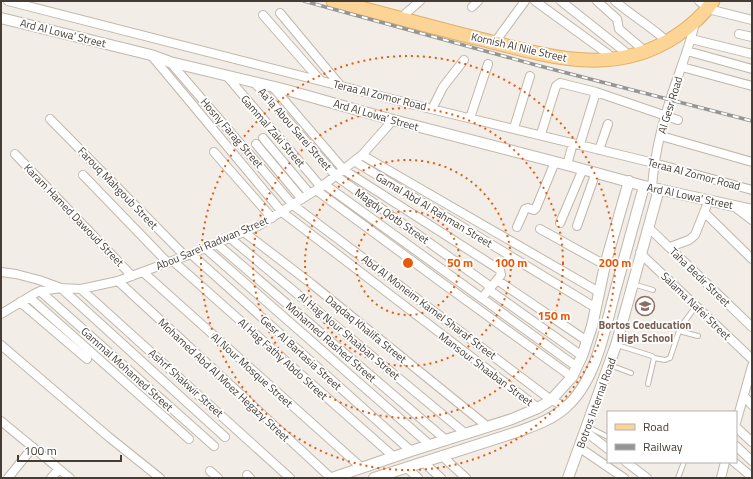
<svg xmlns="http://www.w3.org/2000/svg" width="753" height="479" font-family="'Titillium Web',sans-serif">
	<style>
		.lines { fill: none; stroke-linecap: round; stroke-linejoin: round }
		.service-casing { stroke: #c1b7ac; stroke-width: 6 }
		.minor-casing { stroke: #c1b7ac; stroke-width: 10 }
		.tertiary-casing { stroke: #c1b7ac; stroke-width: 12 }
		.primary-casing { stroke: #e1af65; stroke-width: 15 }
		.service { stroke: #fff; stroke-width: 4 }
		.minor { stroke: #fff; stroke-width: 8 }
		.tertiary { stroke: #fff; stroke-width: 10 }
		.primary { stroke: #fcd495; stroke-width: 13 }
		.rail-casing { stroke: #959595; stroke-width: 3.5 }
		.rail { stroke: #fff; stroke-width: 2; stroke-dasharray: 6; stroke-linecap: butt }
		.ring { fill: none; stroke: #e8590c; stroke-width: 2; stroke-dasharray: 2 4 }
		.labels { text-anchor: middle; stroke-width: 3.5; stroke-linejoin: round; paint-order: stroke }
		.street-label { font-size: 11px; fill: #453d35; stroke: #fff }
		.education-label { font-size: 11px; font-weight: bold; fill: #785e54; stroke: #fff }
		.centre { fill: #e8590c; stroke: #fff; stroke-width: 2 }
		.ring-label { font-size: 12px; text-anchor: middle; font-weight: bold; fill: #e8590c; stroke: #fff; stroke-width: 3.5; stroke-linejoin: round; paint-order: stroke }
	</style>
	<rect width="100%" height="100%" fill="#f2ede6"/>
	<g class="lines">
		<defs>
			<path id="service" d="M633,284L653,290
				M679,331L698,336
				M617,345L652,356L654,358L648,384
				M654,358L665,360L670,358L680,328L696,306
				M610,365L631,373
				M588,427L608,437
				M678,478L684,462"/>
			<path id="minor" d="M8,1L427,108L654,163L752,190
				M535,1L608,54
				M561,1L624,51
				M597,1L617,19L619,29L640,47
				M615,1C630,14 647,24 662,37
				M699,1L704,5
				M472,7L478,1
				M708,9L752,20
				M280,13L340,85
				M405,14L420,1
				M263,15L320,80
				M739,34L752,37
				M498,38L525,1
				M691,39L752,54
				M687,51L752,69
				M151,55L282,212L538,408
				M170,62L293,205L551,400L566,407
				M682,67L752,86
				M226,75L321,187
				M254,82L336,176L487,284L492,292L582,356
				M272,86L344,170L500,270L501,275L482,298
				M432,109L443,87L464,60
				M470,118L488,64
				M50,119L185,256
				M514,128L530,76
				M541,134L556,86L560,83L596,92L678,120
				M661,136L752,162
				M263,138L310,194
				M256,144L302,199
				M580,144L596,92
				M599,150L608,124
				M214,152L272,218
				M15,154L132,276
				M362,155L599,292
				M354,161L596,308
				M567,165L573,143
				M83,175L168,263
				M324,184L577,367
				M652,188C654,158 661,128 670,100C678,74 689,49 695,23
				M316,190L445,285L572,377
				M735,207L752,220
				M704,212L752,259
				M560,223L583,169
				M577,226L596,172
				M517,227L525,209L528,208L534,210L536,208L555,162
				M648,227L752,327
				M540,229L605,265
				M244,232L313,285L488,427
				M230,238L466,434
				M217,244L446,440
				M670,247L689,240L695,235L709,200
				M205,248L430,445
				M640,253L752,359
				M191,254L411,451
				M173,261L394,457
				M1,272L16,274L39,280L61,288L81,289L118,281L191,254L258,226L321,187L362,155L393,120
				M143,272L362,468
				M497,280L587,341
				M118,281L331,478
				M81,289L290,478
				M40,291L214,446
				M29,297L189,439
				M20,302L87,359
				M1,314L34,294L40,291L61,288L225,437
				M1,345L110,438L160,478
				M744,396L752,405
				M1,421L70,478
				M736,423L752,366
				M736,427L752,442
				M586,432L608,449
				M736,446L752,461
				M580,448L624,478
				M442,456L466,478
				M423,462L441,478
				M626,462L647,478
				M734,462L752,477
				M406,467L418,478
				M210,471L218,478
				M247,475L250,478
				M8,478L33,447
				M51,478L59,469
				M721,478L725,462"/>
			<path id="tertiary" d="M1,18L151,55L170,62L283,89L393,120L567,165L644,186L752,210
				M332,478L411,451L512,419L538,408L551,400L572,377L582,356L592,326L605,265L629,181
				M374,478L520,431C536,425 553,419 566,407C597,380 605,327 616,288C625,254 635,220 644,186
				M568,478L616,345L659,189"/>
			<path id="primary" d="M333,1C382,13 431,27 480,39C548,56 613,78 676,36C691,26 703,16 713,1"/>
		</defs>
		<use href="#service" class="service-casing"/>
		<use href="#minor" class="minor-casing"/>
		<use href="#tertiary" class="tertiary-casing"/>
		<use href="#primary" class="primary-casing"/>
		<use href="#service" class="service"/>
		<use href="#minor" class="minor"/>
		<use href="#tertiary" class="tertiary"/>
		<use href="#primary" class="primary"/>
		<defs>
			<path id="rail" d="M304,1L536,65L752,121"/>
		</defs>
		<use href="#rail" class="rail-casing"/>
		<use href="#rail" class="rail"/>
	</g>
	<g class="ring">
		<circle cx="408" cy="263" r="52"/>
		<circle cx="408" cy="263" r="103"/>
		<circle cx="408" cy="263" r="155"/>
		<circle cx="408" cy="263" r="207"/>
	</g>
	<defs>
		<symbol id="school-ring" viewBox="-11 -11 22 22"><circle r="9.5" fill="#fff" stroke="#8d6e63" stroke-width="1.5"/><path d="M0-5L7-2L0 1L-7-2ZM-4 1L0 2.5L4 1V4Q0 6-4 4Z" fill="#8d6e63"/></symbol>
	</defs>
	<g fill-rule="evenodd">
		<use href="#school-ring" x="634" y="295" width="22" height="22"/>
	</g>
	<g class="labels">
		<g class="street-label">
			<text transform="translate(63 33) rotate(14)" y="4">Ard Al Lowa' Street</text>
			<text transform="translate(519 47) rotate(13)" y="4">Kornish Al Nile Street</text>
			<text transform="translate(380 95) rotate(14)" y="4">Teraa Al Zomor Road</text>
			<text transform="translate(670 105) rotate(-73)" y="4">Al Gesr Road</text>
			<text transform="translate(376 115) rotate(16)" y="4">Ard Al Lowa' Street</text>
			<text transform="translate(295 129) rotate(49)" y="4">Aa'la Abou Sarei Street</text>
			<text transform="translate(273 131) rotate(49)" y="4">Gammal Zaki Street</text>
			<text transform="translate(232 133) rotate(49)" y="4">Hosny Farag Street</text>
			<text transform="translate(694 174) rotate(15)" y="4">Teraa Al Zomor Road</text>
			<text transform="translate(118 188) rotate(46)" y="4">Farouq Mahgoub Street</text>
			<text transform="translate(690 196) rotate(12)" y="4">Ard Al Lowa' Street</text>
			<text transform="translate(434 210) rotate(31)" y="4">Gamal Abd Al Rahman Street</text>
			<text transform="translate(74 215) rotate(46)" y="4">Karam Hamed Dawoud Street</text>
			<text transform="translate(392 216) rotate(35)" y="4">Magdy Qotb Street</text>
			<text transform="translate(212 243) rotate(-23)" y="4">Abou Sarei Radwan Street</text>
			<text transform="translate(700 277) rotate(44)" y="4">Taha Bedir Street</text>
			<text transform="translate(696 306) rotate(44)" y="4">Salama Nafei Street</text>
			<text transform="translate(429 307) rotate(37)" y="4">Abd Al Moneim Kamel Sharaf Street</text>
			<text transform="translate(366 329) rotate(39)" y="4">Daqdaq Khalifa Street</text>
			<text transform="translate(349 336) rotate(40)" y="4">Al Hag Nour Shaaban Street</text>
			<text transform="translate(331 342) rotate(41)" y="4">Mohamed Rashed Street</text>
			<text transform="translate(301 353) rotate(42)" y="4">Gesr Al Bartasia Street</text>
			<text transform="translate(283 359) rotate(42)" y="4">Al Hag Fathy Abdo Street</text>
			<text transform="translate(127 369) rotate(42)" y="4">Gammal Mohamed Street</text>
			<text transform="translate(486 369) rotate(37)" y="4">Mansour Shaaban Street</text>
			<text transform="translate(252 370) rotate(42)" y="4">Al Nour Mosque Street</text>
			<text transform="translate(224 380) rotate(43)" y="4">Mohamed Abd Al Moez Hegazy Street</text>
			<text transform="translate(186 383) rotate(42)" y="4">Ashrf Shakwir Street</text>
			<text transform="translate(596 403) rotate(-70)" y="4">Botros Internal Road</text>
		</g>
		<g class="education-label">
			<text x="645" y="329">Bortos Coeducation<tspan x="645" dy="13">High School</tspan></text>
		</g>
	</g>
	<circle cx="408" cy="263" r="6" class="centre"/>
	<g class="ring-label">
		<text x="460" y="267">50 m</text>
		<text x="511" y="267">100 m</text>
		<text x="615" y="267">200 m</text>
		<text x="554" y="320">150 m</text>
	</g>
	<rect width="753" height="479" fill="none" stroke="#453d35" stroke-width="4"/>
	<rect x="607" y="411" width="130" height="52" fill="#ffffff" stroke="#b5b1ae"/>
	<rect x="615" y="424" width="20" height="6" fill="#fcd495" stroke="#b5b1ae"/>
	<text x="643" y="431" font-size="12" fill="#453d35">Road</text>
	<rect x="615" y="444" width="20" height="6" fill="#959595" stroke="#b5b1ae"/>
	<text x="643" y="451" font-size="12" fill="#453d35">Railway</text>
	<path d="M18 455v6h103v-6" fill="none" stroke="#453d35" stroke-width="2"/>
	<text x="24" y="455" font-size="12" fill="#453d35" stroke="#ffffff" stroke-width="3" paint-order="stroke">100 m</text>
</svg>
